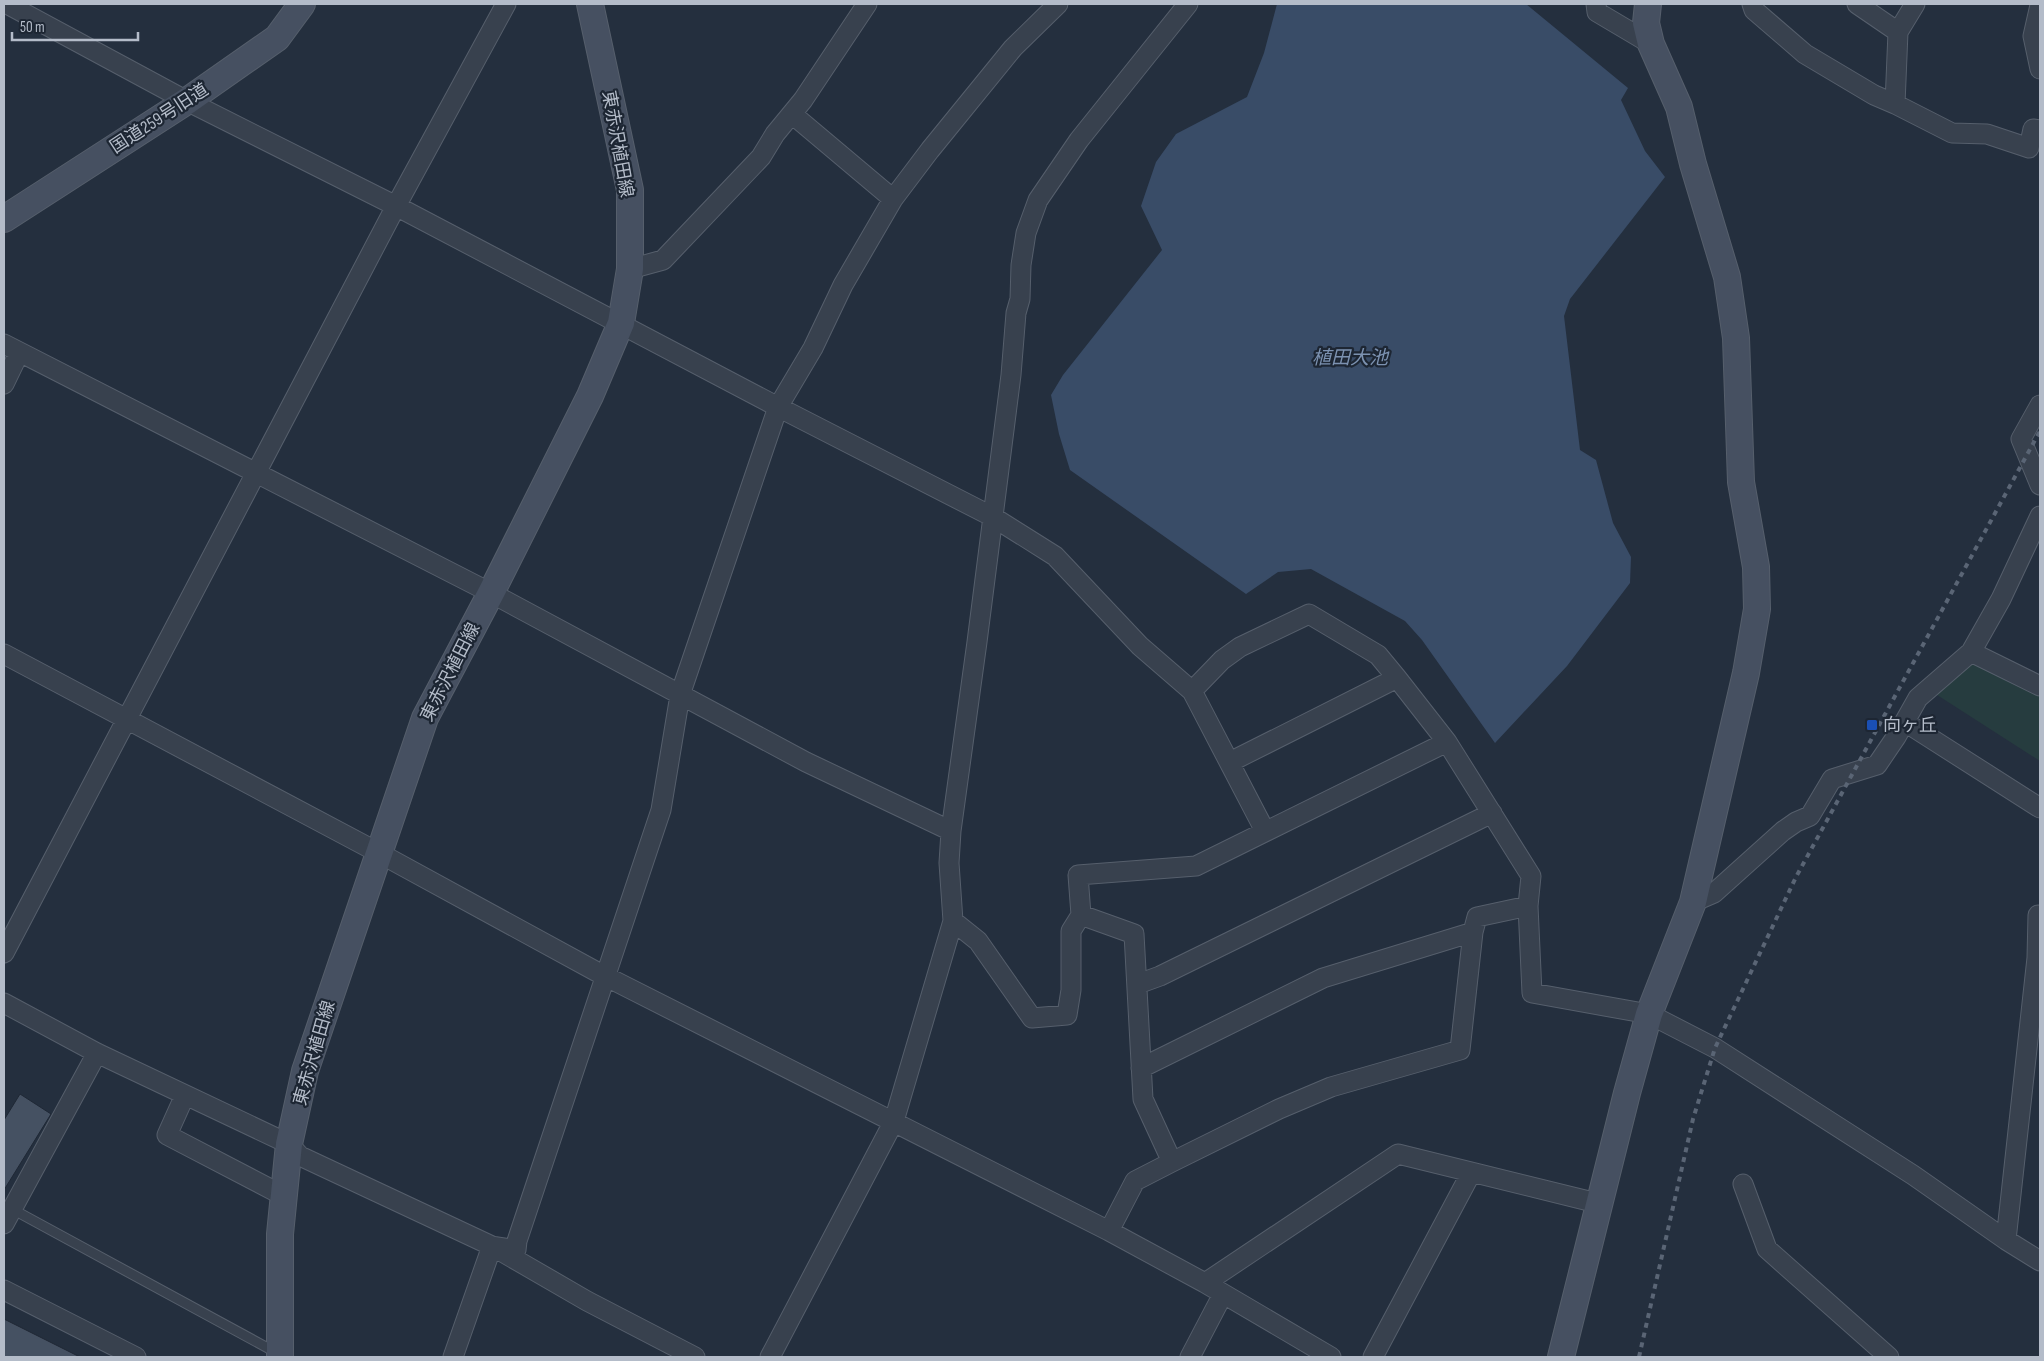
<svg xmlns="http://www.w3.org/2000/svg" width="2044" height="1361" font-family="'Sofia Sans Condensed','Noto Sans JP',sans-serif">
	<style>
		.green { fill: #263c3f }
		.water { fill: #394c67 }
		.building { fill: #455162; stroke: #1f2835 }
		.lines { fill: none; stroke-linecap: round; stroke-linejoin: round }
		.lane-casing { stroke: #565f6c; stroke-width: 11 }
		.street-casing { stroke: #565f6c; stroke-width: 21 }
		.secondary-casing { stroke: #565f6c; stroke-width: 28 }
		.lane { stroke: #38414e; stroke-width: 9 }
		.street { stroke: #38414e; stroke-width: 19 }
		.secondary { stroke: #465061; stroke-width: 26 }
		.rail { stroke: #5a6575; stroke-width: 4; stroke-dasharray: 5 5; stroke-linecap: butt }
		.transit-dot { fill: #1a4fb4; stroke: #1d2633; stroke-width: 2 }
		.labels { text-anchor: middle; stroke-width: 4.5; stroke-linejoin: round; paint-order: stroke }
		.street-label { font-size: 18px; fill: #b4bcc9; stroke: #1d2633 }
		.poi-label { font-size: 18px; fill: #b4bcc9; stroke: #1d2633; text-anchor: start }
		.water-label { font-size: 19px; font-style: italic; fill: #7c92b1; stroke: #1d2633 }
	</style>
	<rect width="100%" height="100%" fill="#242f3e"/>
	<path class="green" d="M1973,659L2040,693V761L1934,693Z"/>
	<path class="water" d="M1277,4H1526L1628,88L1621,100L1645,151L1665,177L1570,299L1564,316L1580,450L1596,460L1613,523L1631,557L1630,583L1567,666L1495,743L1422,640L1405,621L1311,569L1278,572L1246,594L1070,470L1059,434L1051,395L1063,375L1162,250L1141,206L1156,162L1176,134L1247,97L1264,53Z"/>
	<path class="building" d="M20,1094L51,1114L4,1190V1120Z
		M4,1319L80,1357H4Z"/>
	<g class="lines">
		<defs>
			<path id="lane" d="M12,1209L277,1353"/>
			<path id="street" d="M7,4L187,101L396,206L778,407L993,517L1055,556L1140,646L1192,691L1265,831
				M1596,4L1597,12L1651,44
				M1752,4L1754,10L1805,54L1874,95L1895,104
				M1857,4L1898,32
				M1915,4L1898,32L1895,104L1952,133L1987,134L2029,148L2033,129L2040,130
				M2040,5L2033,36L2040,69
				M792,114L893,199
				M630,269L663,260L761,157L775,134L803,100L867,4
				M4,344L491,593L806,762L951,831
				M4,384L19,353
				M2040,405L2021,439L2040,485
				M1971,652L2040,686
				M4,654L379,853L599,973L1109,1231L1205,1283L1331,1357
				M1192,691L1222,660L1240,647L1309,614L1378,655L1397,678L1447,742L1531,876L1528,906L1532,993L1649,1014L1715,1048L1913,1175L2006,1240L2040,1261
				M1905,722L2040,808
				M1230,762L1397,678
				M1693,902L1714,893L1783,831L1796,822L1810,816L1832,779L1877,765L1896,737L1918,698L1971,652L2001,599L2040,516
				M1081,915L1134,934L1143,1099L1172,1162
				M953,921L978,941L1032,1018L1067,1015L1071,990V931L1081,915L1078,875L1196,866L1447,742
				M4,953L396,206L506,4
				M2037,958L2038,915
				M1138,984L1160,976L1492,813
				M4,1003L97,1053L289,1144L300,1156L492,1246L587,1301L695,1357
				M1141,1068L1323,978L1473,932
				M185,1095L167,1135L284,1196
				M1743,1184L1767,1249L1889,1357
				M4,1224L97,1053
				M1109,1231L1135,1181L1172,1162L1279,1109L1331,1087L1460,1050L1473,932L1477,917L1528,906
				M2006,1240L2037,958H2040
				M492,1246L516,1250L517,1241L661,810L680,695L778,407L813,348L843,285L893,199L930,150L1013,48L1058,4
				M1205,1283L1398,1154L1601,1204
				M4,1290L136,1357
				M453,1357L492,1246
				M770,1357L894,1121L953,921L949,863L951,831L977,642L1011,375L1016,313L1020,299L1021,265L1026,233L1038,200L1079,140L1188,4
				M1190,1357L1223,1294
				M1373,1357L1471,1173"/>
			<path id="secondary" d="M4,219L187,101L277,38L302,4
				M280,1357V1234L289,1144L305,1071L425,718L491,593L590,396L621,323L630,269V190L590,4
				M1561,1357L1627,1093L1649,1014L1693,902L1746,673L1757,609L1756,567L1741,482L1736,338L1727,277L1693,164L1679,107L1651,44L1646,23L1648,4"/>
		</defs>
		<use href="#lane" class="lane-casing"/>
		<use href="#street" class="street-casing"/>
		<use href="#secondary" class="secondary-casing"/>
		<use href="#lane" class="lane"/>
		<use href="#street" class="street"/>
		<use href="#secondary" class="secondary"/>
		<path class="rail" d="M1639,1357L1693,1119L1715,1048L1796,877L2040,431"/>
	</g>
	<rect class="transit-dot" x="1866" y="719" width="12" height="12" rx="2.5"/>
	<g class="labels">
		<g class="street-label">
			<text transform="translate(159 118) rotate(-33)" y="6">国道259号旧道</text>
			<text transform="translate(618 144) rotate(80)" y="6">東赤沢植田線</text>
			<text transform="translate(450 672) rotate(-63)" y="6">東赤沢植田線</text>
			<text transform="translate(314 1053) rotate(-74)" y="6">東赤沢植田線</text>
		</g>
		<g class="poi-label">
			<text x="1883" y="731">向ヶ丘</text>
		</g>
		<g class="water-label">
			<text x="1350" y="364">植田大池</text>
		</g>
	</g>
	<rect width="2044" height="1361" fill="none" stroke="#b4bcc9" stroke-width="10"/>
	<path d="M12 32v8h126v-8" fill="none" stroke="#b4bcc9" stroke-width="2.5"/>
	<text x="20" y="32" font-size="15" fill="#b4bcc9" stroke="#1d2633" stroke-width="4" paint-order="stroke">50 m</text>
</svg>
